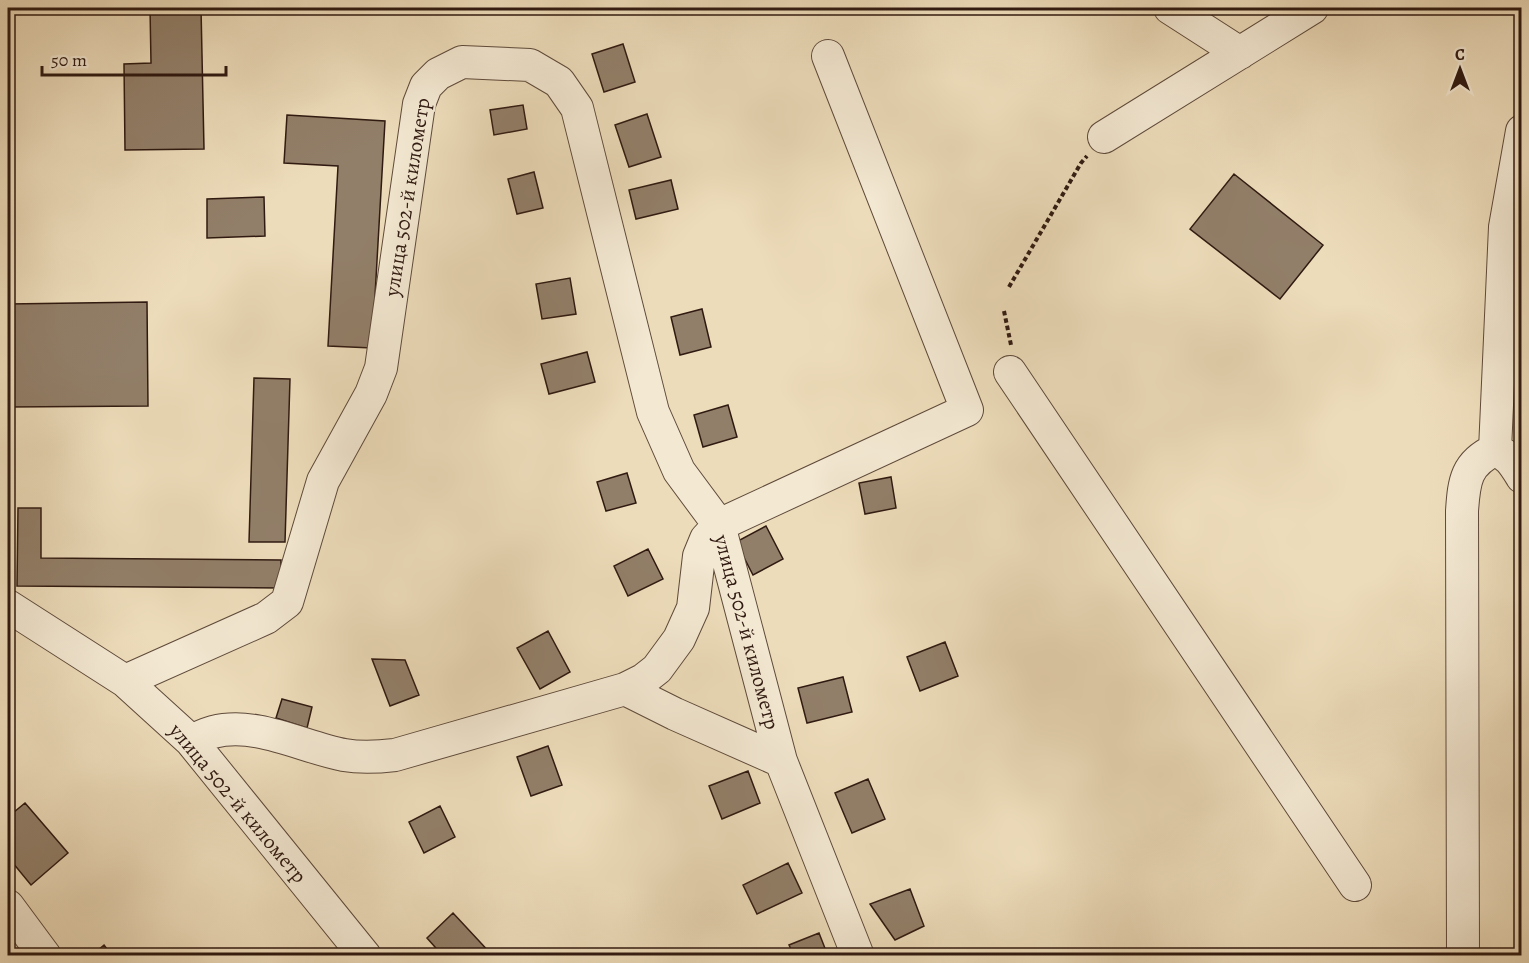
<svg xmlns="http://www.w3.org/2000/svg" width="1529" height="963" font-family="Alegreya,serif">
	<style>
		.building { fill: #927f69; stroke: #301a11; stroke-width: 1.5 }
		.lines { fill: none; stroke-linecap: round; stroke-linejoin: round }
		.minor-casing { stroke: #5f4a3b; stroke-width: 34 }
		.path { stroke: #301a11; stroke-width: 4; stroke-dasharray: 4.5 3; stroke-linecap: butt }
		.minor { stroke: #f3e8d2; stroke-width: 32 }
		.labels { text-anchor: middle; stroke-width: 4.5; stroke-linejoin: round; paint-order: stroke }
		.street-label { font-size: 21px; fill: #301a11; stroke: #f3e8d2 }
	</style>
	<rect width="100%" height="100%" fill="#eddcba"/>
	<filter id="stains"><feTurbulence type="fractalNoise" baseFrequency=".00333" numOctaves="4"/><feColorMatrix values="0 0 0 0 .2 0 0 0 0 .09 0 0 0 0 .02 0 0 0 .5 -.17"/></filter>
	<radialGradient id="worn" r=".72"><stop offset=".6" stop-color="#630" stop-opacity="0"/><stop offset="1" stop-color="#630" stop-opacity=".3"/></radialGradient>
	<path class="building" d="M150,8H201L204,149L125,150L124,64L151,63Z
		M623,44L635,82L604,92L592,54Z
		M523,105L527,129L494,135L490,110Z
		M647,114L661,157L629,167L615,125Z
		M287,115L385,121L372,348L328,346L338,166L284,163Z
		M534,172L543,208L517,214L508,179Z
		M1234,174L1323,245L1280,299L1190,229Z
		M671,180L678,209L636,219L629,190Z
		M264,197L265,236L207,238V199Z
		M570,278L576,314L542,319L536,284Z
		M147,302L148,406L8,407V304Z
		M702,309L711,347L680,355L671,317Z
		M587,352L595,382L549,394L541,364Z
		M254,378L290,379L285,542H249Z
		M728,405L737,437L703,447L694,415Z
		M627,473L636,503L606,511L597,482Z
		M891,477L896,508L865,514L859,483Z
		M18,508H41V558L281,560V588L17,586Z
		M766,526L783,559L753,575L736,542Z
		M648,549L663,579L628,596L614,566Z
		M548,631L570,672L540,689L517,648Z
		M945,642L958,676L920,691L907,657Z
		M372,659L405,660L419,695L390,706Z
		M843,677L852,712L807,723L798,688Z
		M282,699L312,707L307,728L276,718Z
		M548,746L562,785L531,796L517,757Z
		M748,771L760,803L722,819L709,786Z
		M868,779L885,819L852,833L835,793Z
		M25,803L68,853L31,885L8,857V817Z
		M440,806L455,837L424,853L409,822Z
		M788,863L802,893L757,914L743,885Z
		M910,889L924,926L895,940L870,904Z
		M453,913L493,956H443L427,938Z
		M819,933L828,956H794L789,945Z
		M104,945L112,956H91Z"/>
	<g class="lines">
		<defs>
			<path id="minor" d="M1170,8L1240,53
				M1522,131L1505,227L1495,450C1509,455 1514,464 1522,477
				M1104,137L1312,8
				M1010,372L1355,885
				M8,606L125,681L191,741L365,956
				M125,681L266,618L287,602L323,481L371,394L381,368L419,104L426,86L438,74L462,62L530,65L559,82L577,108L653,412L679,471L719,525L781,761L858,956
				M625,689L675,714L781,761
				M191,741C198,738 205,734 213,732C257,721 302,747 344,755C361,758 378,757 395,755L625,689L643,680L657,669L679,639L693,608L699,556L706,539L719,525L967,410L828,56
				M8,906L45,956
				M1463,956L1462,511C1464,481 1466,463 1495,450"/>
		</defs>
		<use href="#minor" class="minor-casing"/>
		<path class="path" d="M1009,287L1081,163L1087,156
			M1004,311L1011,345"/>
		<use href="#minor" class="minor"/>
	</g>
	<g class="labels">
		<g class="street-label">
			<text transform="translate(407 197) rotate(-81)" y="7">улица 502-й километр</text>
			<text transform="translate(747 632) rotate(75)" y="7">улица 502-й километр</text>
			<text transform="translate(238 803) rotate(50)" y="7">улица 502-й километр</text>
		</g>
	</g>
	<rect width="1529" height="963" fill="none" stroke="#eddcba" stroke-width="30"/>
	<rect x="9" y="9" width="1511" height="945" fill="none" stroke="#301a11" stroke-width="3"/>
	<rect x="15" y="15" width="1499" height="933" fill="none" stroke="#301a11" stroke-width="1.5"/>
	<g transform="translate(1460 69)" stroke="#f3e8d2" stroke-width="4.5" paint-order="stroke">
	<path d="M0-4.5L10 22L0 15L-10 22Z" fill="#301a11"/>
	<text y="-9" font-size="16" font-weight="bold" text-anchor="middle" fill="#301a11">С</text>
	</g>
	<path d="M42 66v9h184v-9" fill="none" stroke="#301a11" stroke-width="3"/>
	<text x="51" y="66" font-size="18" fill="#301a11" stroke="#f3e8d2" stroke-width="4.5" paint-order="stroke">50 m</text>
	<rect width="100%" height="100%" filter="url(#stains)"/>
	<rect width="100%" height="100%" fill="url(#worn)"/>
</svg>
